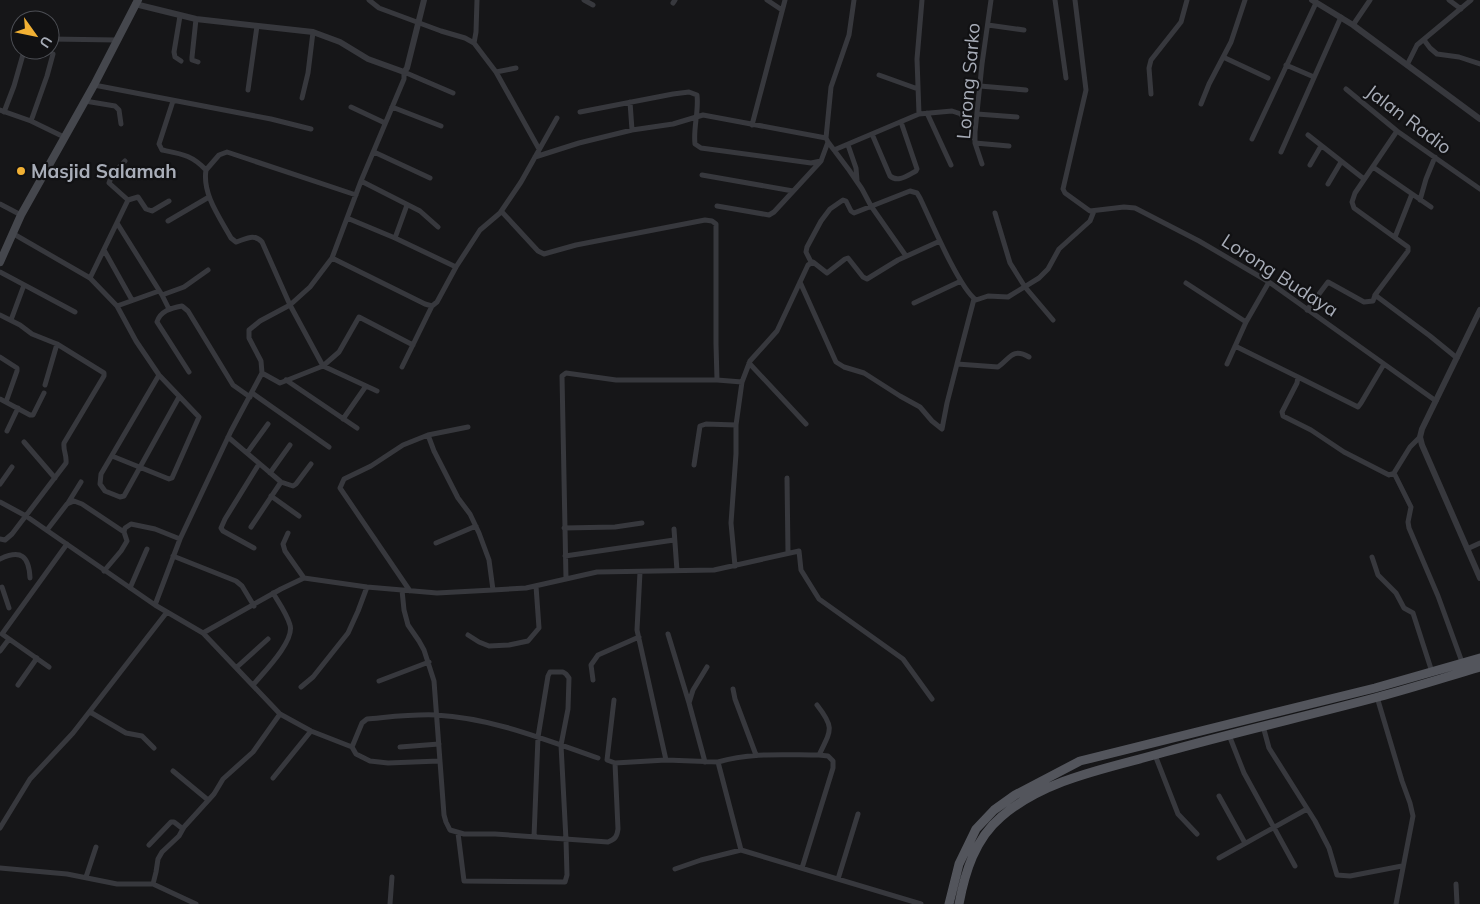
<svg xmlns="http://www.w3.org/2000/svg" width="1480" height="904" font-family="Mulish,sans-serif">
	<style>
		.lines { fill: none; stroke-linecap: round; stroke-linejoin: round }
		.minor { stroke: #37383d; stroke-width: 5 }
		.tertiary { stroke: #37383d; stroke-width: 6 }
		.secondary { stroke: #45474d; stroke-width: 8 }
		.primary { stroke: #53555c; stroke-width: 9 }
		.poi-dot { fill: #f2b134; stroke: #111113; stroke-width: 2 }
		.labels { text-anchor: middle; stroke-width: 4.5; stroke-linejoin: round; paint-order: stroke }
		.street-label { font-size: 19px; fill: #a8adb8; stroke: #111113 }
		.poi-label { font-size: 19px; font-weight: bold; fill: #a8adb8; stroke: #111113; text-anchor: start }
	</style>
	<rect width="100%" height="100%" fill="#161618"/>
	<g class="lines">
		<path class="minor" d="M369,0L379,8L441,31L465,38L474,43L496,72L516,68
			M584,0L593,5
			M767,0L782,10
			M854,0L849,35L831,87L826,138L828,142L849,170L862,189L871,206L906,256
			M1055,0L1066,78
			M1075,0L1086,90L1063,189L1065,193L1090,211L1124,207L1135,208L1199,241L1269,282L1436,401
			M1449,0L1461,9
			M673,3L675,0
			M180,16L174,52L175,57L181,61
			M196,19L192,57V60L198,62
			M988,25L1024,30
			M1353,25L1370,0
			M50,39L117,40
			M1424,40L1430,48L1437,54L1459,57L1480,64
			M474,43L476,32L477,0
			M1223,57L1268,78
			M1286,65L1314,77
			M1407,65L1417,45L1471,0
			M496,72L539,149
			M879,75L918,89
			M94,85L271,119L311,129
			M980,86L1026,90
			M1346,89L1397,131L1480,189
			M248,90L257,26
			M1151,94L1149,68L1151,60L1181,22L1187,0
			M302,98L308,73L313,32
			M85,101L115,106L119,110L121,124
			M173,101L159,144L162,150C182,154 192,155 206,170C202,194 220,218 231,238L236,242C246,239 254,233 262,242L290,305L323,366L339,352L359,317L413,345
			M630,102L632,130
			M1201,104L1209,84L1231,42L1245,0
			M351,107L385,123
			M392,107L441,126
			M0,110L31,121L64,137
			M4,112L14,86L24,51
			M580,112L673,94L689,92L697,95C699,112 693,128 695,144L701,148L811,163L821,161L828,142
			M927,113L951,165
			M919,114L917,59L922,0
			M977,114L1017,117
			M31,121L47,76L53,54
			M752,125L785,0
			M872,134L890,176C898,183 908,175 916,171L917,169L901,122
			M1308,135L1364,179
			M1252,139L1316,3
			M975,143L1009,146
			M848,145L856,168L857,180
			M834,150L919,114L952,111L961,114L975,140
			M374,152L430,178
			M1281,152L1341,17
			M535,157L579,143L632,130L673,124L703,115L826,138
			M125,161L112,175L109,183L128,200
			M982,164L975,143V132L982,64L991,0
			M1310,165L1321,146
			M1373,167L1431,207
			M206,170L219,155L227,152L356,195
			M702,175L793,191
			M361,181L420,211L438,227
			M1328,184L1341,162
			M1420,200L1426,179L1435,157
			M0,204L21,215
			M717,206L769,215L774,212L821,161
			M502,212L538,251L544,254L576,245L705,220L712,221L716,224V344L717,380
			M995,213L1010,263L1025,287L1053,320
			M347,218L395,238L456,267
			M168,221L209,197
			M117,223L162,295L169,309
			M12,233L90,278L117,306L136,341L159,375L199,417L172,478L169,479L112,456
			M1395,237L1412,194
			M395,238L407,205
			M104,250L132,300
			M332,258L425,304L432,306L437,302L456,267L480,230L500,213L521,182L557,118
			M811,262L806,252L807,247L821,221L830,209L843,200L846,201L851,211L854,213L910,191L917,193L920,198C930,219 959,288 976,300L988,296L1008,297L1039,278L1048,269L1059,249L1090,221L1094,211
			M0,272L75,312
			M90,278L128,200L138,197L146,209L152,211L169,201
			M800,282L836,362L844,367L864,373L900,396L920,407L932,421L942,429L947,403L957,364
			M1186,283L1246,322
			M162,295L184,287L208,270
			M1375,295L1430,336L1457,358
			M974,299L957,364L998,367C1010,359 1012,347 1029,357
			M914,303L961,281
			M117,306L159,291
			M1307,310L1328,282L1364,302L1373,301L1375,295L1408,251V247L1354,208L1352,202L1355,193L1397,131
			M0,315L20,325L32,334L57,344L104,373V376L64,443C63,451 67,455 66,463L12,534L5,540L0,539
			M11,320L24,285
			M1235,346L1298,377
			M0,357L17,368V371L6,402
			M749,363L806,424
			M1227,364L1246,322L1269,282
			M1384,364L1361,403L1358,407L1298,377L1297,383L1282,412L1283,416L1311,430L1344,452L1389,475L1394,473L1410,447L1420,437
			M402,367L432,306
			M189,372L157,322C160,311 171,308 182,306L188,311L233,385L250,397
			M262,373L280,383L323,366L377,391
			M159,375L101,474L100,484L105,491L120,497L124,496L179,397
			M286,380L357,428
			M45,385L57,344
			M252,393L329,447
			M0,399L30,415H33L44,393
			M343,419L366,386
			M7,431L18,408
			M428,435L468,427
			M228,437L281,482L293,486L296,484L311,464
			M24,442L55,478
			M247,453L268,424
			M694,465L700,426L706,424L736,425
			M270,473L290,445
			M1394,473L1411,507L1408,522L1409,528L1438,596L1462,662
			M787,478L788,553
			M0,484L12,467
			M271,496L299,516
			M0,502L26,516L155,605L203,633L280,714L311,731L352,747L356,754L370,761L388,763L439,761
			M68,503L81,482
			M251,527L281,482
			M564,528L615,527L642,523
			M674,529L677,571
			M47,530L67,504L74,501L82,504L124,532L127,541L121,551L104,571
			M124,532L125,528L131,524L155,529L180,539
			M288,533L283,544L285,551L304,578
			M436,543L476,526
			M254,548L223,531L221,528L225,519L259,464
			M1467,549L1480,543
			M173,556L236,581L242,586L254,606
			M565,556L674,540
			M1372,557L1378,575L1396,593L1404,608L1413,613L1432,672
			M0,559C21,549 29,556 30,578
			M735,566L731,523L736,454V425L742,382L750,361L777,331L808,265L813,262L827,273L845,259L848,258L863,277L867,279L898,260L940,241
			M640,572L637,630L666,760
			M566,579L562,376L566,373L616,380H717L742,382
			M2,587L9,608
			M130,588L147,549
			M402,590L404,610L408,625L419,641L424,650L434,681L444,815L446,822L450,830L464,834H495L608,842C615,839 617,837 618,829L615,763
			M410,591L340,488L344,479L371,466L403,445L428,435L434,451L458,498L470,514L479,533L489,560L493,590
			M155,605L180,539L231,431L262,373L261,361L249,338V330L260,321L290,305L310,287L332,258L361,181L404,79V72L453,93
			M203,633L281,589L304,578L367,587L437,593L493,590L526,588L597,572L714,570L799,551L801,570L819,599L903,659L932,699
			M668,634L689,703
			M468,635L479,642L489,646L509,645L528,641L539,628L536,586
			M0,651L9,639
			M49,667L2,634L67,544
			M237,667L268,639
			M593,680L591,665L598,655L639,637
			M379,681L429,662
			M18,685L37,658
			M253,685C263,673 295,641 290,625C287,614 279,603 273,593
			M301,687L313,677L348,633L358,611L367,587
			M733,689L735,699L756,755
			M1377,697L1402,781L1410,803L1413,816L1396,904
			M614,700L607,760L615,763L666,760L718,762L741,850L921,904
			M817,705C835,728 831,730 819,755
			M90,712L126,733L142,736L154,748
			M1263,726L1269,748L1315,821L1329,848L1337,875L1350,876L1402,866
			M1229,735L1244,773L1295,866
			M352,747L362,723L367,719C390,717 413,714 436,715C492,718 546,740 598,758
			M400,747L439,744
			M1155,755L1178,814L1197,834
			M705,762L689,703L693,690L707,667
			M718,762C751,752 785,755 819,755L828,756L833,761V768L802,868
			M173,771L208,800
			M273,778L311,731
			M1219,796L1245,843
			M0,828L30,779L73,733L167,612
			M458,833L464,881L565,882L567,875L566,840L561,745L568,709L569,678L566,674L563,672H550L548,676L538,737L534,837
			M149,845L171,822H174L183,829
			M1219,858L1307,809
			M0,868L67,874L117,884H153L196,904
			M675,869L701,860L741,850
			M86,877L96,847
			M838,879L858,814
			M153,884L156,872L158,859L162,852L179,836L184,827L214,794L223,779L253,752L280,714
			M1456,884L1457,904
			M390,904L392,877"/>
		<path class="tertiary" d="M1312,0L1353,25L1480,119
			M135,4L196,19L313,32L340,42L368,59L404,72L407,68L424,0
			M1480,310L1422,429L1420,437L1422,445L1480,578"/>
		<path class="secondary" d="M0,262L21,215L94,85L138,0"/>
		<path class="primary" d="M949,904L959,864L976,829L994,810L1015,795L1080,761L1375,688L1480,658
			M959,904C965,872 975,839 1001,817C1046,778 1110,768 1165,752C1236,732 1307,716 1378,697C1412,688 1446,677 1480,667"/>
	</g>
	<circle class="poi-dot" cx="21" cy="171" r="5"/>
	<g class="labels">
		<g class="street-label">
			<text transform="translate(968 81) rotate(-85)" y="7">Lorong Sarko</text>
			<text transform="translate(1409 119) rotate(37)" y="7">Jalan Radio</text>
			<text transform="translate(1280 275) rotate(33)" y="7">Lorong Budaya</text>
		</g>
		<g class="poi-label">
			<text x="31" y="178">Masjid Salamah</text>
		</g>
	</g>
	<g transform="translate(35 35) rotate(123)"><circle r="24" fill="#111113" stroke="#4d4f55"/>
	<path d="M0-4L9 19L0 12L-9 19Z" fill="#f2b134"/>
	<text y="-8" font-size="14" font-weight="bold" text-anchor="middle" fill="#a8adb8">U</text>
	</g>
</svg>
